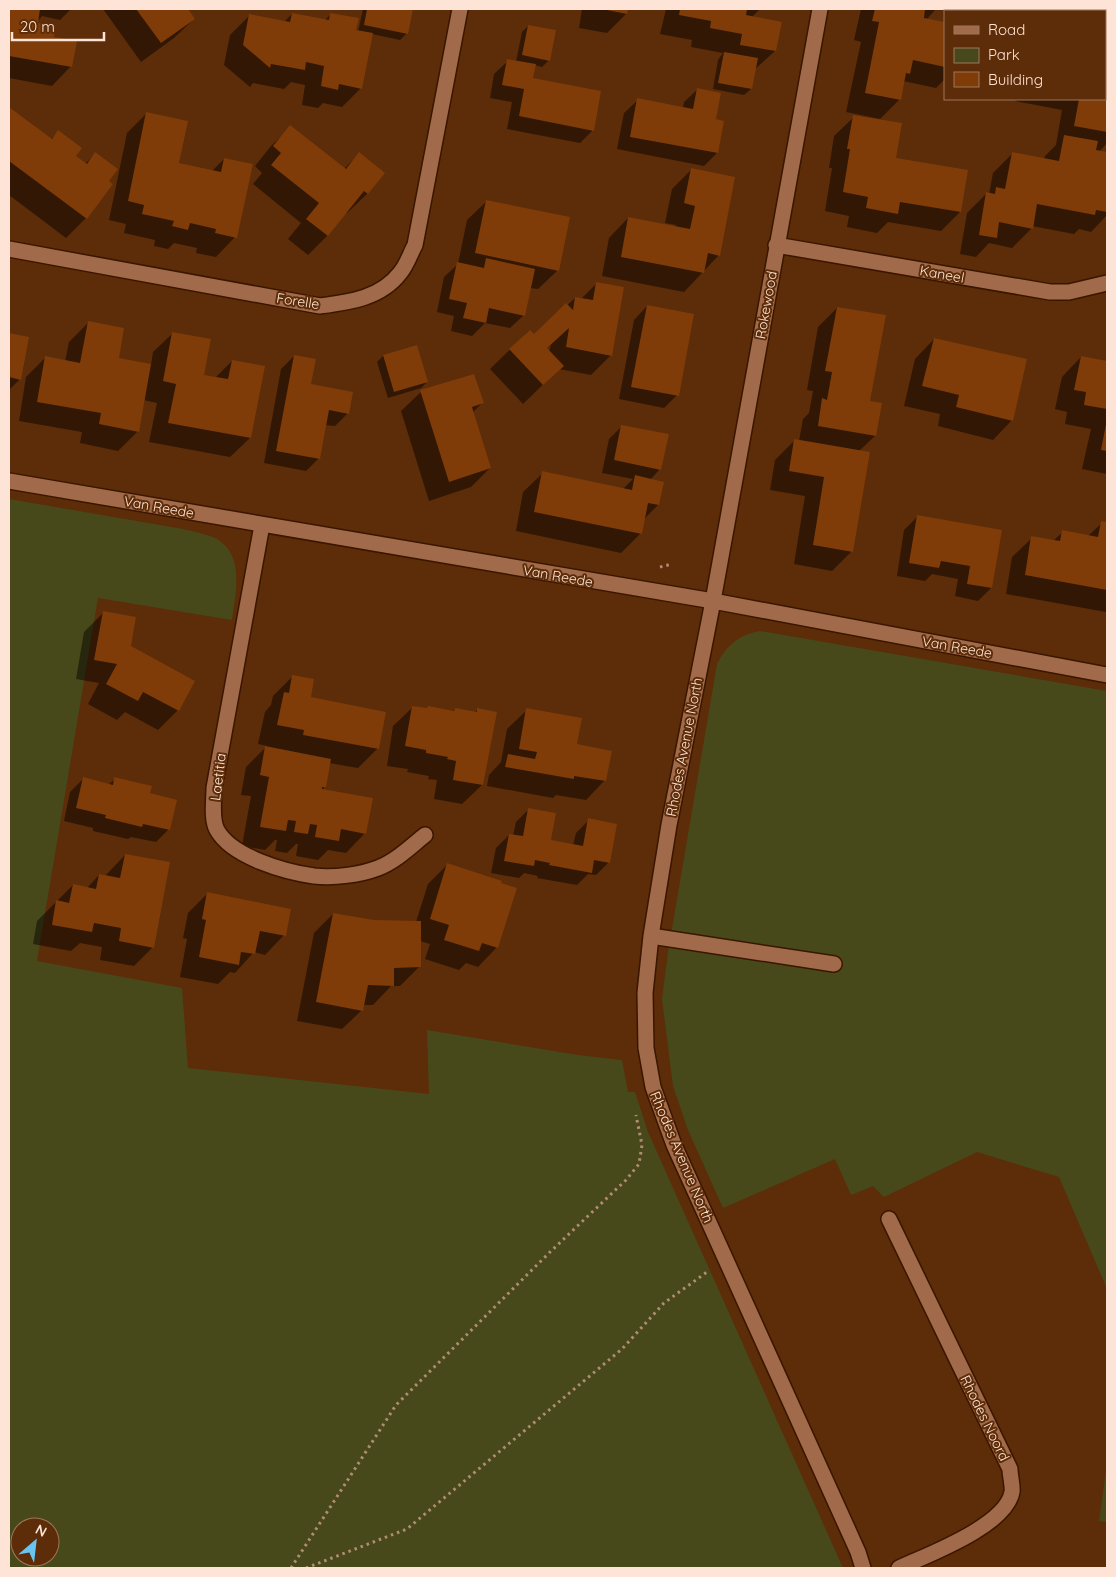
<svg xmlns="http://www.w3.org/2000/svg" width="1116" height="1577" font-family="Quicksand,sans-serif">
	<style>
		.green { fill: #48491a; fill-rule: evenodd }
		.shadow { fill: #0007; fill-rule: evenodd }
		.building { fill: #7f3c08 }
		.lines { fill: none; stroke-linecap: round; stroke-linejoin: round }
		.minor-casing { stroke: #3a1600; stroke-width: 18 }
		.path { stroke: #b28d75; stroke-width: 3; stroke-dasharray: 2.5 4; stroke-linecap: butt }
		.minor { stroke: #a16a4a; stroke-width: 15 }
		.labels { text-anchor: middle; stroke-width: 4; stroke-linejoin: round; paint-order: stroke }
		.street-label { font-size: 14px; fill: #fde4d6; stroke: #5d2c08 }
	</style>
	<rect width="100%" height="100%" fill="#5d2c08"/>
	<path class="green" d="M9,499L183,529C192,531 201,533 210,536C246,549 236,591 232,620L98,598L37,961L182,988L188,1068L429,1094L427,1030L578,1055L622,1060L628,1092H635L648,1132L843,1568H9ZM20,1527H50V1557H20Z
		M760,631L1107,691V1289L1059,1177L977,1152L884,1197L873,1186L851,1195L835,1159L723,1208L688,1130L673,1086L662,999L668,952L717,664C727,645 738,635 760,631Z
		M1107,1463V1522L1099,1521Z"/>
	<path class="shadow" d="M9,9H71L60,20L42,16L37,22L53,38L71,66L52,86L9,78Z
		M103,9H187L194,19L174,38L141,62Z
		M363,9H412L407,33L400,40L372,34L361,88L342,107L323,103L318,108L302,105L305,85L291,82L284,89L253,83L250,87L224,65L230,35L250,15L284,22L292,14L324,21L331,14L358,32Z
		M582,9H627L626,14L607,33L579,28Z
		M666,9H760L751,18L775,51L754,70L751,89L744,95L713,89L718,60L723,53L691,47L692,40L660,34Z
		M861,9H936L926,20L945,24V79L936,88L903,81L900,99L880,119L846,112L861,42L854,40Z
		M1099,9H1107V22H1105V11H1099Z
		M528,26L549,60L542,67L534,65L531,79L593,130L580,143L507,129L512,102L490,98L494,74L508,61L516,62L522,32Z
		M1105,54H1107V143L1099,152L1107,153V215L1091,232L1079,229L1074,234L1032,226V228L1012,248L989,243L976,257L960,254L967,213L987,193L989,194L993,173L1012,154L1044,159L1045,156L1056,145L1062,110L1015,101L1016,99H1105Z
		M698,89L717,153L704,166L617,149L624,113L638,100L683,108L684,102Z
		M9,108L51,139L58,132L74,157L85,164L95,154L107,182L111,184L86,218L66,238L9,195Z
		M147,113L178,164L212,171L224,159L235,237L216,257L196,253L197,248L174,243L168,249L154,246L155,240L124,233L126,224L109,220L127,133Z
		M854,117L895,159L960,212L941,231L888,222L877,233L847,227L849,216L825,211L832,168H829L834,136Z
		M291,127L344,169L359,154L383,173L367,194L347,213L346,212L327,236L308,255L288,239L301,223L253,184L262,173L255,166L271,146Z
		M691,170L719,255L684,292L602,276L609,238L628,218L675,228L676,225L665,223L672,189Z
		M487,201L558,270L538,289L530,288L524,315L510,328L485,323L472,336L451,331L454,316L437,312L444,277L458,264L467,220Z
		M597,283L611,355L591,375L559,369L523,404L490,369L529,331L534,336L575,298L581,299ZM551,344L549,352L546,349Z
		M647,306L677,395L664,408L619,399L634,320Z
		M837,308L869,402L875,436L859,451L852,551L832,571L794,564L805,496L770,490L775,460L795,440L799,441L803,419L809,413L813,391L807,390L818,327Z
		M88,323L117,359L151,365L153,352L173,333L202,376L215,378L232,361L250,438L230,457L149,442L157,403L143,400L138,431L118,451L80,443L82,432L19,421L26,377L45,358L65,362L69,342Z
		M9,334L28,338L20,379L9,390Z
		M934,339L1012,420L993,440L938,426L940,414L904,406L915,359Z
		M416,346L427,382L421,388L388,398L377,362L383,356Z
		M294,356L310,385L348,413L335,426L325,425L319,458L306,471L264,463L281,369Z
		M1081,357L1107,363V474L1082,469L1091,429L1065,424L1067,412L1055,409L1062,377Z
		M421,392L482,403L473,412L490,468L471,487L429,501L401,411Z
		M622,426L660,469L650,480L663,483L658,505L643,520L641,533L621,553L516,531L523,492L543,473L623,489L633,479L602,473L609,439Z
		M917,517L1001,531L991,588L978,601L955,596L958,579L932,574L925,581L897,576L904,530Z
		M1102,523L1107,524L1106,612L1006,594L1012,557L1032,538L1053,541L1063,532L1088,536Z
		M104,612L178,710L158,730L125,712L117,720L88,704L99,683L76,679L84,632Z
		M293,676L309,698L385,713L377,749L358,768L329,763L325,786L322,790L365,833L346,853L328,850L318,860L296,856L298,844H296L287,853L275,851L277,840H275L265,850L242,846L251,796L241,795L246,767L267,746L258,744L265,712L271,705L273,696Z
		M413,707L452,712L455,709L474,713L478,710L482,785L462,804L434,799L437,780L428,779L429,776L407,772L408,769L387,766L393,726Z
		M527,710L575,746L605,780L586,800L556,795L553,798L487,786L489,775L501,762L507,729Z
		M83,779L108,785L115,779L148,794L169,829L156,842L131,837L128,839L93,831V828L64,821L70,792Z
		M529,809L550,841L573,845L576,833L589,820L609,862L596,875L588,874L577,885L537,878L538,876L524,873L519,878L491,873L496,848L509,835L513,836L516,822Z
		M125,855L153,947L134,966L100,960L102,947L80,943L71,951L33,944L37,921L73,885L87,888L99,875L105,876Z
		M447,865L497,947L478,967L466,963L459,970L425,959L430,944L420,941V966L400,986H391L373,1005H363L362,1010L342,1029L297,1021L314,933L333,914L373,922H416L428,884Z
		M208,893L284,935L265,955L254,952L235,973L230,972L218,984L180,977L187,939L183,938L188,913Z"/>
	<path class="building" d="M9,9H40L38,23L56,26L54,37L77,41L72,67L9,56Z
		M136,9H188L195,19L161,43Z
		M367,9H413L408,34L364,25Z
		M602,9H628L627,14Z
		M680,9H747L746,15L782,22L776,51L740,45L742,34L710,28L711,21L679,15Z
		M875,9H925L924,18L945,22V67L913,60L910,74L906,73L901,100L865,93L879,22L872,21Z
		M292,13L329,20L330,13L359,18L356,30L373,33L362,89L339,84L338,90L321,86L324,66L306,62L305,70L271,64L270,68L243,45L249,14L290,22Z
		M528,25L556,30L550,61L522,55Z
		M724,52L758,58L752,89L718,83Z
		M1105,52L1107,53V132L1074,126L1079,99H1105Z
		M507,59L536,64L533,78L601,91L594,131L519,116L524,89L502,85Z
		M697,88L721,93L716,119L724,121L718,153L630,137L637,98L693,109Z
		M9,107L52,139L58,130L82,148L76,156L87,164L95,152L118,169L109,181L113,184L87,219L9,161Z
		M146,112L188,121L179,163L221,172L224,158L253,164L237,238L215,233L216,229L190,223L188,230L172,226L174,221L142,214L144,205L128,201Z
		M853,115L902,123L896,158L968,170L961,212L900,202L898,214L866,208L868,197L843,192L850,149H847Z
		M290,125L346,169L359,152L385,173L368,194L364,191L328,236L306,219L319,203L271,165L281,153L273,146Z
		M1064,135L1098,141L1096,150L1107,152V212L1096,210L1095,215L1037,204L1033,229L999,222L997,238L979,235L986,192L995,194L996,187L1005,189L1012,152L1059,161Z
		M691,168L735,177L720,256L708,253L704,273L621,257L628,217L690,229L695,206L684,203Z
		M486,200L570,217L559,271L475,253Z
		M486,258L535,269L525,316L489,308L486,323L463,318L467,303L449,299L457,262L484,268Z
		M596,282L624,287L612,356L566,347L569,328L547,348L564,366L543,385L509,349L530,330L534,334L566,303L573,310L575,297L593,300Z
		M647,305L694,314L679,396L631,387Z
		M837,307L886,315L870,401L882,403L876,436L818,426L822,398L827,400L832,372L825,371Z
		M88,321L124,328L119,358L151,364L139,432L99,424L101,413L37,402L45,356L80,363Z
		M172,332L211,339L204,375L228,379L232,360L265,366L251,438L168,423L176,384L163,381Z
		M9,333L29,337L21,380L9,377Z
		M934,338L1027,359L1013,421L956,407L959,395L922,386Z
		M417,345L428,382L394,392L383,355Z
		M294,355L316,359L311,384L353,392L349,414L329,410L320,459L276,451Z
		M1081,356L1107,361V409L1084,405L1086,392L1074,390Z
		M474,374L484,403L472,407L491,468L449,482L420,390Z
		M1106,424H1107V451L1101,450Z
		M621,425L669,434L661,470L614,460Z
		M794,439L870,452L853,552L813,545L824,477L789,471Z
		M542,471L632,490L635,475L664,482L659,505L648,503L642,534L534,512Z
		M917,515L1002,530L992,588L967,584L970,566L941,561L939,568L909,563Z
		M1101,521L1107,522V590L1025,575L1031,536L1060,541L1062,530L1098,537Z
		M103,611L136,617L131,646L195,681L179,711L143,692L138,701L106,684L117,664L94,660Z
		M292,675L314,679L311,697L386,712L379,749L303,735L304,730L277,725L284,692L289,693Z
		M412,706L427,708L428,706L454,711L455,708L477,712V708L497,712L483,785L453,780L456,761L447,759L448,757L426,753V750L405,746Z
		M526,708L582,718L577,744L612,751L606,781L574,776V779L505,767L508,754L535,759L537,752L519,749Z
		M265,746L331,759L326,787H322V789L373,798L366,834L341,829L339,841L315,837L317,825L310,824L308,834L294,832L296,821L288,820L286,831L260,827L269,777L260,775Z
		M83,777L113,785L114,777L152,786L150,793L177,800L170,830L143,824L142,827L105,818L106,815L76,808Z
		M528,808L556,813L551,840L583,846L588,818L617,824L610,863L594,860L592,873L549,865L550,863L535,860L534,866L504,861L509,834L523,836Z
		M125,854L170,862L154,948L119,941L121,928L94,923L92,932L52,925L56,900L69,903L73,884L96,889L99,874L120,878Z
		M447,863L502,881L501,883L517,888L498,948L482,943L479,951L444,940L449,925L430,919Z
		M207,892L291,909L286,936L260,931L255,954L241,952L239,965L199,957L206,920L202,919Z
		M333,913L374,920L421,921V967L394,968V986L368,985L363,1011L316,1002Z"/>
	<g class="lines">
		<defs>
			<path id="minor" d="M820,9L713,601L669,825L651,936L645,993L646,1048L653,1087L674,1145L858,1552L863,1568
				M776,245L1050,292H1069L1107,283
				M9,249L320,306C350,302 381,298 400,273C407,265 410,254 415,245L460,9
				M9,481L713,601L1107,675
				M262,525L214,788C214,800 211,819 217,830C232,857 285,872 314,876C334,878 360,875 378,868C396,861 410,847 425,835
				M651,936L834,964
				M889,1219L1010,1469C1010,1476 1013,1486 1012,1492C1006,1526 927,1555 899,1568"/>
		</defs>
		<use href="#minor" class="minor-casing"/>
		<path class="path" d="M660,567L672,564
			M291,1568L396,1405L550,1252L626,1180L639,1164L642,1145L636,1115
			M306,1568L407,1529L622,1349L664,1303L707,1272"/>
		<use href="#minor" class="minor"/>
	</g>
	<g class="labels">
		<g class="street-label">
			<text transform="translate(942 274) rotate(10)" y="5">Kaneel</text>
			<text transform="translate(298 301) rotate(9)" y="5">Forelle</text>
			<text transform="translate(766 305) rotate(-80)" y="5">Rokewood</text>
			<text transform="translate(159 507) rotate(10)" y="5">Van Reede</text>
			<text transform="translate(558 576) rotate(10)" y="5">Van Reede</text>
			<text transform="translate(957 647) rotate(10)" y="5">Van Reede</text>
			<text transform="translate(684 747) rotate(-79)" y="5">Rhodes Avenue North</text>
			<text transform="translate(218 777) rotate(-83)" y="5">Laetitia</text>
			<text transform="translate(682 1157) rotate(67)" y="5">Rhodes Avenue North</text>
			<text transform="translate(985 1418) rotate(64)" y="5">Rhodes Noord</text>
		</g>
	</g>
	<rect width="1116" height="1577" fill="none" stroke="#fde4d6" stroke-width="20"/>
	<rect x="944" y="10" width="162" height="90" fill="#5d2c08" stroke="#9d765a"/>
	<rect x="954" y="26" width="25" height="8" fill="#a16a4a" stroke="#9d765a"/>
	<text x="988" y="35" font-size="15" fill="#fde4d6">Road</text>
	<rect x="954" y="48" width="25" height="15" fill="#48491a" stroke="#9d765a"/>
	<text x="988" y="60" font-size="15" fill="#fde4d6">Park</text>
	<rect x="954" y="72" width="25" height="15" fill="#7f3c08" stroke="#9d765a"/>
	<text x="988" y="85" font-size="15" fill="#fde4d6">Building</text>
	<g transform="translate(35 1542) rotate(28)"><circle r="24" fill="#5d2c08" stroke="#9d765a"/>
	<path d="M0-4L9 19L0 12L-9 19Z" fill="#68c4f0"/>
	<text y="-8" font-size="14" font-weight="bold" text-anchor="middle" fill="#fde4d6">N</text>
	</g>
	<path d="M12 32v8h92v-8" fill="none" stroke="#fde4d6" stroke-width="2.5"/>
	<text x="20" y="32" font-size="15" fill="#fde4d6" stroke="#5d2c08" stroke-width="4" paint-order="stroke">20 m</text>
</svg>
